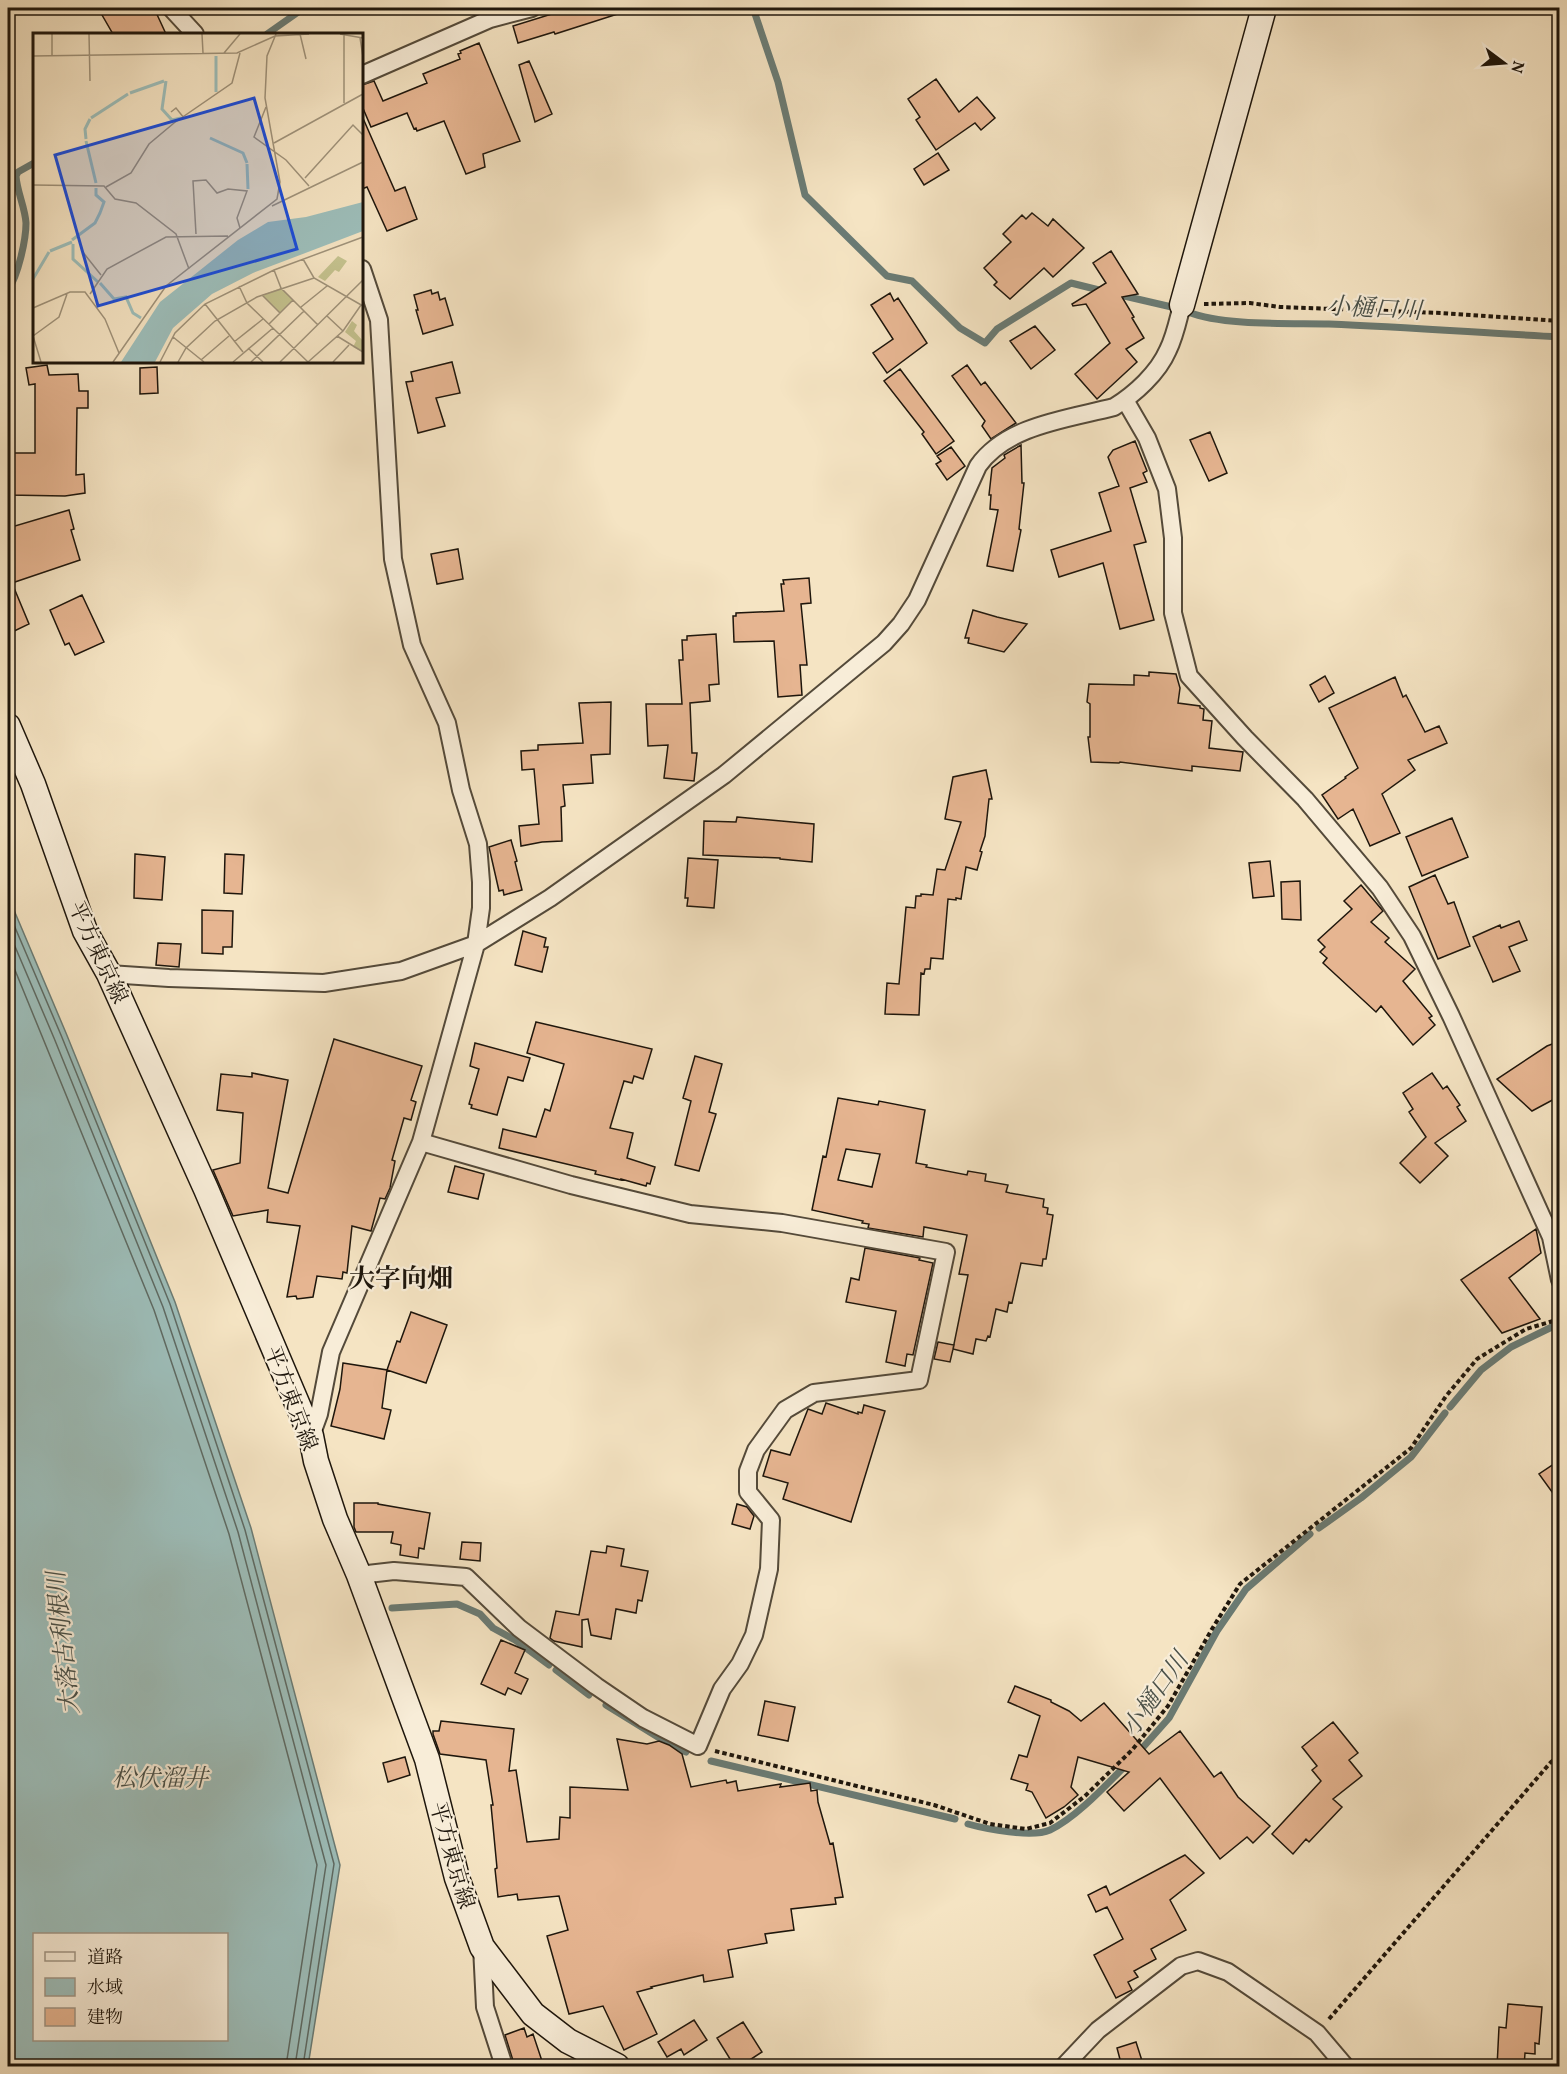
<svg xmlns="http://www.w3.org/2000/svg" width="1567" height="2074" font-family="Vollkorn,'Noto Serif JP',serif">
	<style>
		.water { fill: #9dbeba; stroke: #6a7b74; stroke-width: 1.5; fill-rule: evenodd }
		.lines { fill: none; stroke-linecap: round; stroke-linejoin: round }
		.shore { stroke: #5e6a63; stroke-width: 1.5 }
		.stream { stroke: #6a7b74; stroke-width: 7 }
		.building { fill: #e6b591; stroke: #1e160c; stroke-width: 1.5; fill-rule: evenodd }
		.street-casing { stroke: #544a3a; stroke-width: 20 }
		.secondary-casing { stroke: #1e160c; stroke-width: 27 }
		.path { stroke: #1e160c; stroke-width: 4; stroke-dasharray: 4.5 3; stroke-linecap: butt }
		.street { stroke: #f8edd8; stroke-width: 16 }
		.secondary { stroke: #f8edd8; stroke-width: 24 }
		.labels { text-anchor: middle; stroke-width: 4.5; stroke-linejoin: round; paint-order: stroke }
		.street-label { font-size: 22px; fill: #1e160c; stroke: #f8edd8 }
		.water-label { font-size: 24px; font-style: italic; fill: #4a5149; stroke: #f8edd8 }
		.quarter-label { font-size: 26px; font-weight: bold; fill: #1e160c; stroke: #f8edd8 }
		.inset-river { fill: none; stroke: #9dbeba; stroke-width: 3 }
		.inset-road { fill: none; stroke: #9f927a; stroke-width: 1.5 }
		.view { fill: #1d4ed8; fill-opacity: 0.15; stroke: #1d4ed8; stroke-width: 3 }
		.inset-edge { fill: none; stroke: #1e160c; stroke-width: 3 }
	</style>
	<rect width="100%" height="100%" fill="#f5e4c3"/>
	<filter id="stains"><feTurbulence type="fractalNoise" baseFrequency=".00333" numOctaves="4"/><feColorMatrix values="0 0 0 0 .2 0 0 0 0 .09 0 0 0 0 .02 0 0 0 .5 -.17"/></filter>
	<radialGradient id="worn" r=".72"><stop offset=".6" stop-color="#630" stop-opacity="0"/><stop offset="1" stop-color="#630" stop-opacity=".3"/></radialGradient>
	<path class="water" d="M8,896L66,1033L175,1302L251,1528L340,1865L308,2066H8ZM34,1934H226V2040H34Z"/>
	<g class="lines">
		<path class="shore" d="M8,911L61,1035L170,1304L245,1530L334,1864L303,2066
			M8,930L54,1038L163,1307L238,1532L326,1865L295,2066
			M8,953L154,1310L229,1534L317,1865L286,2066"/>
		<path class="stream" d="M753,8L778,82L805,195L887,276L912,281L960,328L985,343L997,329L1071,283L1103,291
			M267,34L304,8
			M8,290C18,276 26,240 26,223C25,207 17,192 16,176L18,172L34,163
			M1120,295L1176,308
			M1188,312C1223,326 1290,323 1329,324C1406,327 1483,333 1560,337
			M1450,1407L1481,1370L1511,1347L1554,1326
			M1319,1528L1361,1498L1411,1457L1445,1413
			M392,1608L457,1604L480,1614L493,1628L515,1640L549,1665
			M556,1670L589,1695
			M606,1705L674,1747L686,1752
			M1137,1754L1169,1718L1217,1631L1246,1589L1310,1534
			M711,1761L955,1819
			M968,1824C986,1829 1032,1838 1050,1830C1076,1818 1107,1784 1127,1764"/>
	</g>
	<path class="building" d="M98,8H154L166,34H113Z
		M571,8H626L627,11L555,34L554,32L518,43L513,26Z
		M479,43L520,141L483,154L485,167L466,174L444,121L417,131L416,128L414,129L407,113L371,127L362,106V85L374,81L383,101L427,83L423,74L460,59L458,54L461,53L460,51Z
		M529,61L552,114L535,122L519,65Z
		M936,79L959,112L977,97L995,118L981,130L975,123L936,150L916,120L920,117L908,99Z
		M362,116L395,191L405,187L417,219L387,231L367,187L362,189Z
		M938,153L949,170L924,185L914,169Z
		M1032,213L1048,226L1053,219L1084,248L1053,277L1044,268L1010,299L994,285L997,282L984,268L1011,242L1003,234L1022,215L1026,219Z
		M1111,251L1138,294L1122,297L1134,317L1132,318L1144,338L1126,349L1137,362L1097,399L1075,374L1110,343L1086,304L1073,306L1072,304L1106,283L1093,263Z
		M431,290L432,294L438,292L440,300L445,298L453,325L423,334L416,310H418L414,295Z
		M890,293L894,301L898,298L927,343L887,373L873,353L893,339L871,305Z
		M1035,326L1055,350L1031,369L1010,341Z
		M452,362L460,393L436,398L445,426L418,433L406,382L413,381L411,372Z
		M47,365L49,375L78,374L79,391H88V408H77L76,475L84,474L85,493L65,496L8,495V453H35V384L29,385L26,368Z
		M967,365L981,385L985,382L1016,423L991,439L982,426L985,421L952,376Z
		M157,367L158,393L140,394V368Z
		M900,369L954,441L936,454L922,434L924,432L884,381Z
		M1210,432L1227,473L1209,481L1190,440Z
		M1135,441L1147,471L1143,473L1147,482L1130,488L1146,542L1134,545L1154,620L1120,629L1103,563L1059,577L1051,550L1111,531L1099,493L1119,486L1108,457L1113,450Z
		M1021,445L1022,483H1024L1019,529L1021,530L1013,571L987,566L998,510L990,509L991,495H989L992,468L1005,458L1004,455Z
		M951,447L965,466L947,480L936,464L941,461L937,456Z
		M69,510L74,529L71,530L80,560L12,583L29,624L8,634V528Z
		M458,549L463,579L437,584L431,554Z
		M809,578L811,603L801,604L807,665H800L802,695L778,697L774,641L734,642L733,616H736V613L784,611L781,584H784L783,580Z
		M82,595L104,642L75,655L69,643L65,645L50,610Z
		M973,610L997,617L1027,624L1004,652L968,643L969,638H965Z
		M716,634L719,684L709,685L710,701L690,703L692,753H697L694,781L664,778L668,745L648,746L646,704H682L679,660H683L682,640H687V636Z
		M1149,672L1176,674L1180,688L1178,703L1200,706V708L1204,709L1203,720L1212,721L1209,748L1243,752L1240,771L1192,766V771L1120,762L1119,763L1091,762L1088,737H1090V704L1087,702L1089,684L1134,685V675L1149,676Z
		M1325,676L1334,693L1319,702L1310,685Z
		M1395,677L1403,697L1406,695L1425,732L1439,726L1447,743L1408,760L1415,770L1382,794L1400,833L1370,846L1353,809L1338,819L1322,795L1346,778L1345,777L1358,768L1329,708Z
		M611,702L610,754L591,755L593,783L563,785L565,806L561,807L562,841L542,842L521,846L519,826L539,824L534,769L522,770L521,751L538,750V745L583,743L579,703Z
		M986,770L992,799H989L985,836L980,851L982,852L977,870L966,867L961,899L956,898V900L948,899L943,959L931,958L930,969H925L924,974L921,973L919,1015L885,1014L887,983L899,984L906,907L915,908L916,896H921V894L933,895L937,869L945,870L961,822L945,819L953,777Z
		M737,817L814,824L812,862L780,859V858L703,855L704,821L736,822Z
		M1452,818L1468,857L1422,876L1406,837Z
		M511,840L517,861L515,862L522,890L504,895L503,890L499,891L489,847Z
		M135,854L165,857L162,900L134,898Z
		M225,854L244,855L242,894L224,893Z
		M688,858L718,860L714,908L687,906L688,898H685Z
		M1270,861L1274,896L1253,898L1249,863Z
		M1435,875L1448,904L1454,902L1470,946L1438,959L1409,887Z
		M1300,881L1301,920L1282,919L1281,882Z
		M1361,885L1383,911L1371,922L1389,938L1385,942L1415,969L1403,981L1432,1016L1429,1018L1435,1025L1413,1045L1381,1006L1376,1012L1323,963L1327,958L1320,952L1325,947L1318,940L1352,909L1344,901Z
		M202,910L233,911L232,947H223V954L202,953Z
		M1519,921L1527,940L1509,947L1520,971L1493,982L1473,937L1500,925L1501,928Z
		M523,931L546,938L544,947H548L542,972L515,965Z
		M158,943L181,944L179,967L156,965Z
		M536,1022L652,1049L643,1079L634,1076L632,1083L624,1081L610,1128L633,1133L627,1158L655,1167L650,1184L647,1183L646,1186L621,1179V1180L595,1174L596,1171L499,1148L503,1129L536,1137L545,1109L550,1111L564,1064L527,1053Z
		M334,1039L422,1066L411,1100L416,1102L411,1120L404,1118L392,1160L395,1161L390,1188L385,1199L380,1198L371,1231L352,1226L347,1273L343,1272L342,1279L317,1276L313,1297L297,1299L296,1296L287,1297L300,1226L267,1222L268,1210L233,1216L213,1170L240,1163L243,1113L217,1110L221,1074L252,1077V1073L288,1080L268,1188L288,1193Z
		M1560,1041V1096L1532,1111L1497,1079L1547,1046Z
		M475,1043L530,1058L523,1081L508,1077L497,1115L471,1108L472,1105L469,1104L479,1069L470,1066Z
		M695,1056L722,1064L709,1112L716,1114L699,1171L675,1165L691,1101L683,1098Z
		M1432,1073L1443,1089L1447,1086L1460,1105L1457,1107L1466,1121L1435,1143L1448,1156L1420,1183L1400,1163L1426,1137L1409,1112L1413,1109L1403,1093Z
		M838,1098L878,1105L879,1101L925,1110L916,1163L927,1165L926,1167L967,1175L968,1171L986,1174L985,1181L1008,1185L1006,1192L1010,1193L1044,1199L1043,1207L1048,1208L1047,1214L1053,1215L1046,1259H1043L1042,1266L1021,1263L1012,1303L1009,1302L1007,1312L996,1309L990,1337L988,1336L986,1341L976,1339L973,1354L953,1349L968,1275L959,1274L967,1235L924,1227L923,1237L868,1228L869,1224L862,1223L863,1221L812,1210L823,1156L826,1157ZM846,1149L880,1154L872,1187L838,1180Z
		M455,1166L484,1174L478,1199L448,1192Z
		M1536,1229L1541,1253L1509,1278L1540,1319L1502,1333L1461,1280Z
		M865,1248L920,1258L919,1260L933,1263L913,1355L907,1354L905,1366L886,1362L896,1311L846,1302L851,1278L859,1280Z
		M411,1312L447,1325L426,1383L387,1370L397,1341L400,1342Z
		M938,1342L954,1345L950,1362L934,1359Z
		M343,1363L387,1370L382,1408L391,1410L384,1439L331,1426L340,1389Z
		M826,1403L858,1414V1412L862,1413L864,1405L885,1411L851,1522L783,1499L788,1483L763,1476L771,1450L790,1455L808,1409L822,1414Z
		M1560,1460V1503L1539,1474Z
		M354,1503H378V1504L430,1513L424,1549L419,1548L418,1558L400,1555L401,1545L391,1543L393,1532H356L354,1527Z
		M737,1504L747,1507L754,1516L750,1529L732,1524Z
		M462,1542L481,1543L480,1561L460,1559Z
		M607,1546L624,1549L621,1566L648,1571L642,1601L638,1600L636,1613L616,1609L611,1639L591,1635L588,1619L582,1620V1647L554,1641L550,1638L556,1611L579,1615L591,1551L606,1553Z
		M501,1640L525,1650L515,1673L528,1679L521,1694L508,1688L505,1695L481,1684Z
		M1015,1686L1051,1700V1702L1069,1711L1081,1721L1104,1703L1149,1754L1180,1731L1214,1777L1221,1772L1238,1797L1270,1826L1253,1843L1247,1837L1220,1859L1160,1778L1124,1811L1107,1792L1129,1772L1078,1757L1071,1787L1078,1795L1064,1807L1046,1818L1032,1792L1026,1790L1028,1784L1011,1779L1019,1755L1027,1757L1040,1716L1008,1702Z
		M765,1701L795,1707L788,1741L758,1735Z
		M441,1721L514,1729L509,1771L516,1770L527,1842L559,1839L560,1817L570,1818V1787L628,1790L617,1739L647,1744L659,1741L669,1745L682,1754L691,1787L726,1780L727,1783L736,1781L738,1791L781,1784L780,1787L810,1783L811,1791L817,1790L818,1802L830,1844L833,1843L843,1897L835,1898L836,1904L791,1909L794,1930L765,1934L767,1943L728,1950L733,1977L704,1982L703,1975L651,1987L652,1988L637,1992L657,2034L624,2050L603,2006L569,2014L547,1936L568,1930L559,1896L518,1900L517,1894L498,1897L495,1869L497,1868L491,1805H493L486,1760L440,1754L433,1734V1731H439Z
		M1333,1722L1358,1753L1349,1760L1362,1776L1333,1799L1342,1807L1309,1842L1306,1839L1293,1854L1272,1834L1321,1781L1312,1770L1317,1766L1302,1747Z
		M405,1757L410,1775L388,1782L383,1763Z
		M1185,1855L1204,1873L1170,1900L1186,1930L1151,1949L1156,1959L1134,1971L1138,1977L1128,1982L1132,1990L1116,1998L1094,1955L1123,1939L1107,1907L1096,1912L1088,1895L1106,1886L1110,1895Z
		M1508,2004L1542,2007L1539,2044L1535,2043V2054L1525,2053L1524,2067H1497L1499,2027L1506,2028Z
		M694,2020L707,2040L684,2055L681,2049L667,2057L658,2042Z
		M743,2022L762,2052L739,2067H735L717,2038Z
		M524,2028L527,2037L533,2034L544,2067H515L505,2035Z
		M1136,2042L1144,2067H1122L1117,2048Z"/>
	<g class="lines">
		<defs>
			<path id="street" d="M171,8L195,34
				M362,75L490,19L532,8
				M1125,400L1147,438L1167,489L1173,538V613L1189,676L1245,738L1305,799L1380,888L1412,936L1451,1016L1551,1237L1560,1280
				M109,974L169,978L324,983L401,971L476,944L550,898L724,775L884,643L901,624L917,600L978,466C1007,425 1068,419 1114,407C1135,394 1158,373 1168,350C1175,336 1178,320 1182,305
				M311,1436L319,1414L331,1352L421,1142L476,944L481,908V882L478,844L461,790L447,723L412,645L393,559L379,320L362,269
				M359,1575L394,1571L466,1577L519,1628L596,1686L643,1718L698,1746L722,1689L740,1664L754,1635L769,1569L771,1520L748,1492V1471L756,1450L785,1410L814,1393L919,1380L946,1252L782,1223L690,1214L571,1185L421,1142
				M482,1947L485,2007L504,2066
				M1064,2066L1098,2030L1181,1966L1198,1961L1228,1972L1317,2033L1345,2066"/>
			<path id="secondary" d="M1182,305L1264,8
				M8,726L33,784L85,931L109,974L206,1189L311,1436L316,1461L335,1519L359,1575L427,1759L457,1878L482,1947L533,2014L568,2041L617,2066"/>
		</defs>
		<use href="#street" class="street-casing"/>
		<use href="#secondary" class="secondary-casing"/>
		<path class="path" d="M1204,304L1250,303L1280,307L1441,313L1560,321
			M715,1751L934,1805L990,1824L1026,1829L1050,1823L1085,1796L1132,1750L1168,1706L1212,1629L1240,1584L1411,1448L1446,1396L1477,1359L1526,1329L1560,1319
			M1329,2019L1551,1762L1560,1755"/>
		<use href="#street" class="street"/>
		<use href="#secondary" class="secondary"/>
	</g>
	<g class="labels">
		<g class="street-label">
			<text transform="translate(99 952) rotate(65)" y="8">平方東京線</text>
			<text transform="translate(292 1398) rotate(69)" y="8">平方東京線</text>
			<text transform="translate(453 1855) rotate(74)" y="8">平方東京線</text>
		</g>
		<g class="water-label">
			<text transform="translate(1374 308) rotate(3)" y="8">小樋口川</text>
			<text transform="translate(63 1643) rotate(-96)" y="8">大落古利根川</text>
			<text transform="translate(1155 1694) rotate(-55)" y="8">小樋口川</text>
			<text x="160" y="1786">松伏溜井</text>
		</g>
		<g class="quarter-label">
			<text x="401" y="1287">大字向畑</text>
		</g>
	</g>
	<g transform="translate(33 33)">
		<rect width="330" height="330" fill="#f5e4c3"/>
		<path d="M305,223L314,228L306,239L302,237L292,248L285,244ZM248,255L260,267L247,280L229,262ZM319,288L324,292L321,298L330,308V319L320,314L323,308L312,299Z" fill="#c4c28e"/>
		<path d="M330,169V198L220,240L179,261L140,295L122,329H88L127,269L205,207L235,189L273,184Z" fill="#9dbeba"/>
		<path class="inset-river" d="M183,23V59M133,48L129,76L139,87L148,85M97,60L131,48M58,85L95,61M177,105L210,120L214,130M53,106L52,96L57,86M53,108L63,150M214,131L215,156M39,207L62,190L67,180L71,169L63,162V155M40,211V226L65,249M17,218L39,209M0,246L16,219M67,250L81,266L93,264L100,280L108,285"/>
		<path class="inset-road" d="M19,1V23M56,1L57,48M169,1L170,20M267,1L273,26M307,1L330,5M327,5L330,24M191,20L207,1M0,23L204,20L242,3L276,1M311,70V2M233,74L221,104L253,127L276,153M138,79L143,75L151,85M241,110L330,61M272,145L320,92L330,102M0,152L71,153L82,166L103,170L143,201L156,236M73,154L98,140L116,111L141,90L199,50L207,20M239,173L330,129M163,201L160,148L173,147L184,160L195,156L214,158L204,185L207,195M49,218L68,242M270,226L281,245L330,273M241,237L248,255L285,292M206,253L214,270L275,329M57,261L74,236L133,204L195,203M229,262L247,280M172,271L210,319M268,274L294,253M0,275L37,259H52L72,286L86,320M294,283L310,298M236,291L260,267M0,303L26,284L34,261M0,303L8,329M304,303L330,319M140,304L171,329M201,309L230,286M215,315L230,329M168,327L196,303M80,329L133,253L244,166L247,149L232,65L234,23L243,1M127,329L142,300L172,271L241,237L330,204M145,329L153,315L182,288L224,264L281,245M200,329L240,295M218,329L271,278M247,329L330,247M275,329L310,298L328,272M300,329L316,312"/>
		<path class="view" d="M221,65L264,216L65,273L22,122Z"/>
		<rect width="330" height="330" class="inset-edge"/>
	</g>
	<rect width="1567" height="2074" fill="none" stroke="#f5e4c3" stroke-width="30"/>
	<rect x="9" y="9" width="1549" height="2056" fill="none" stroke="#1e160c" stroke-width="3"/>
	<rect x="15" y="15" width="1537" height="2044" fill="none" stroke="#1e160c" stroke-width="1.5"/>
	<rect x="33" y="1933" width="195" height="108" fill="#f8edd8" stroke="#a19786" stroke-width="1.5"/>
	<rect x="45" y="1952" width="30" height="9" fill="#f8edd8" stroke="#a19786" stroke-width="1.5"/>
	<text x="87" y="1963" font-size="18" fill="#1e160c">道路</text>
	<rect x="45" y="1978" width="30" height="18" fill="#9dbeba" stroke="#a19786" stroke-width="1.5"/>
	<text x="87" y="1993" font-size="18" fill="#1e160c">水域</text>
	<rect x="45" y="2008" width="30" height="18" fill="#e6b591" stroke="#a19786" stroke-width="1.5"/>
	<text x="87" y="2023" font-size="18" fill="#1e160c">建物</text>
	<g transform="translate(1504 63) rotate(106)" stroke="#f8edd8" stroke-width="4.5" paint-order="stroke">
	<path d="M0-4.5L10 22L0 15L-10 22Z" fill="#1e160c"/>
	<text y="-9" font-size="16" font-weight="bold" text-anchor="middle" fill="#1e160c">N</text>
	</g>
	<rect width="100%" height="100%" filter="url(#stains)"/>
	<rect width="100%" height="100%" fill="url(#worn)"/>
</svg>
